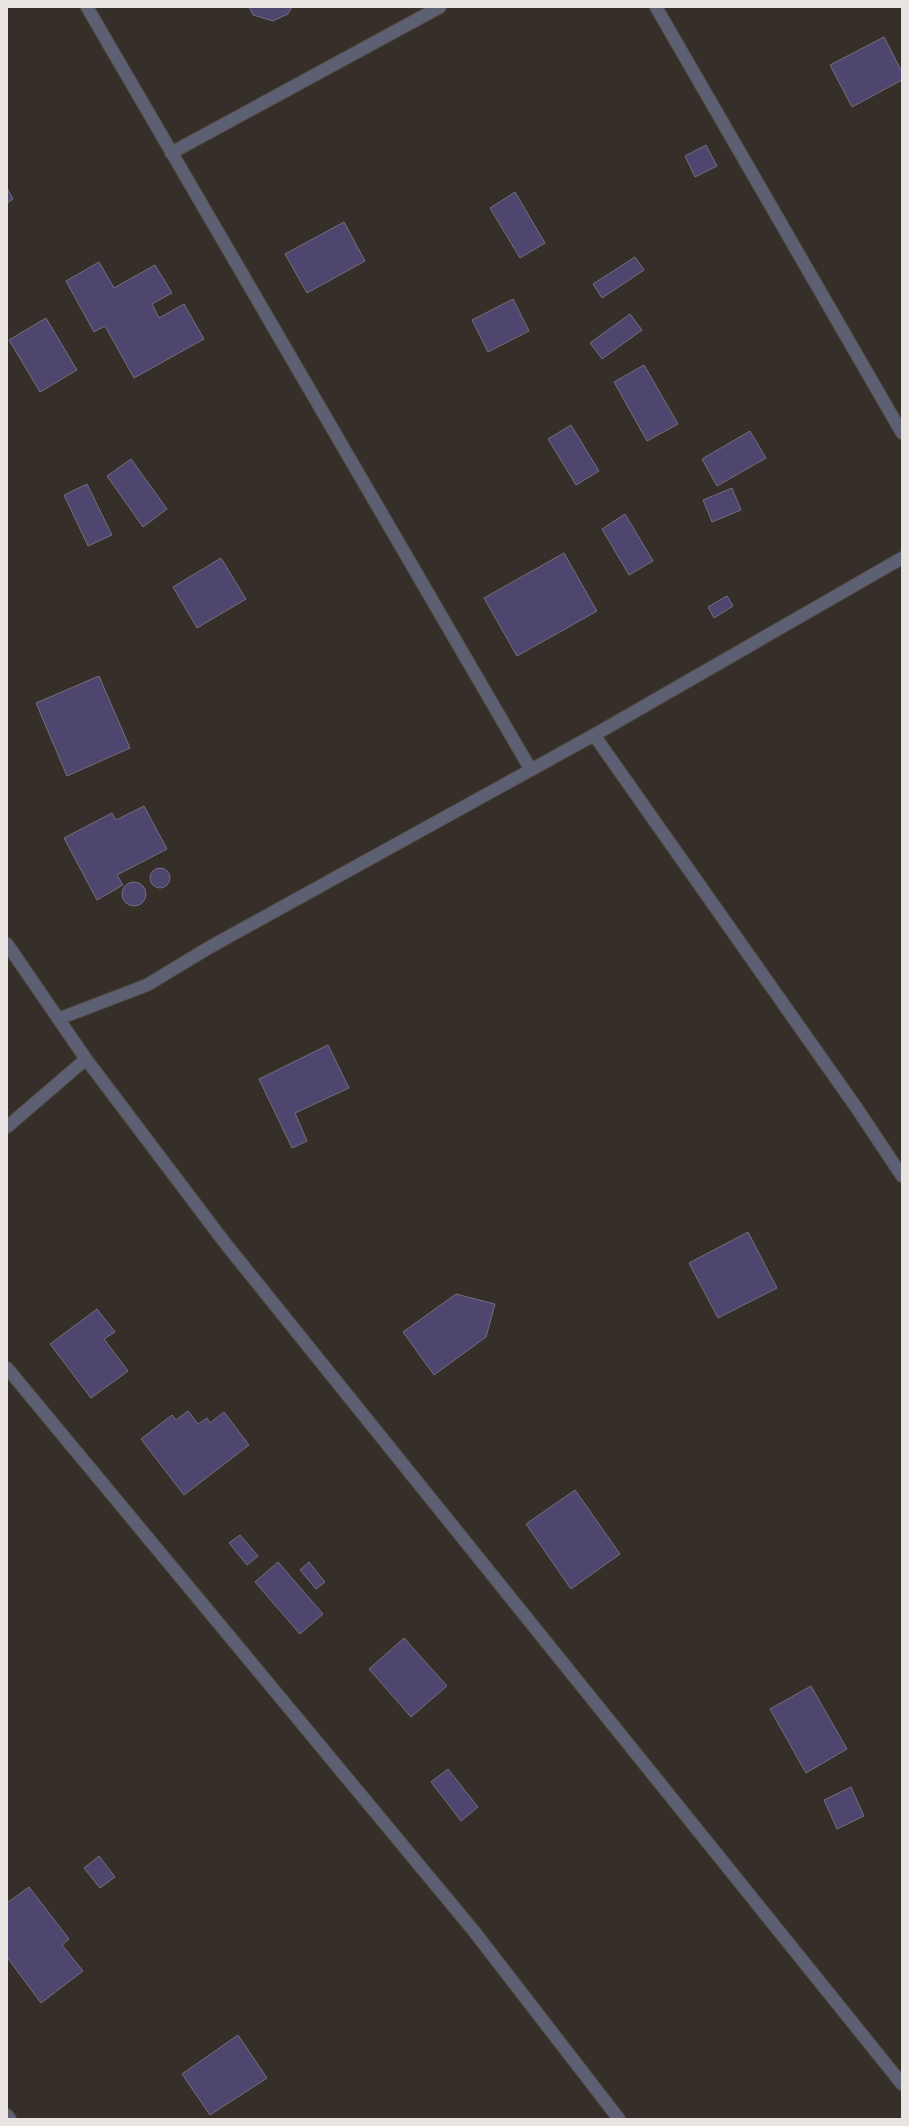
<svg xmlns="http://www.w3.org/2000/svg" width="909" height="2126" font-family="'Nunito Sans',sans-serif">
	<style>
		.building { fill: #4e466e; stroke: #72707a }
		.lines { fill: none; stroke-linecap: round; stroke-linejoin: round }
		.minor-casing { stroke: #534c46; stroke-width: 14 }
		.minor { stroke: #5d6073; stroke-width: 12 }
	</style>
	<rect width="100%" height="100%" fill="#362f29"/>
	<path class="building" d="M249,7H292L288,14L273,21L253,15Z
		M884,37L902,72V80L852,107L830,65Z
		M706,145L717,166L695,177L685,156Z
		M7,188L13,199L7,203Z
		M515,192L545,243L520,258L490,208Z
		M344,222L365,261L307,293L285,254Z
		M635,257L644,270L602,298L593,284Z
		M99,262L114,288L155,265L172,293L152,304L159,318L184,304L204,339L134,378L105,326L94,332L66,281Z
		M513,299L529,331L488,352L472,320Z
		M630,314L642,330L602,359L590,343Z
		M46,318L77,370L40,392L9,340Z
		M644,365L678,424L647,441L614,382Z
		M571,425L599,471L576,485L548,439Z
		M750,431L766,458L717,486L702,459Z
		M131,459L167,509L143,527L107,476Z
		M87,484L112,535L88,546L64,495Z
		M732,488L741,510L712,522L703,500Z
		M625,514L653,561L629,575L602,529Z
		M564,553L597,611L517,656L484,598Z
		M221,558L246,599L197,628L173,587Z
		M727,596L733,606L714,618L708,607Z
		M99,676L130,748L67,776L36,703Z
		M144,806L167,849L117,875L123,885L97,900L64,838L112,813L116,820Z
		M150 878a10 10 0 1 1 20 0a10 10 0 1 1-20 0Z
		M122 894a12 12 0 1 1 24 0a12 12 0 1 1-24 0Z
		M328,1045L349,1088L295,1113L307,1141L292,1148L259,1079Z
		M748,1232L777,1288L718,1318L689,1263Z
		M456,1294L495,1304L486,1337L434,1375L403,1332Z
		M97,1309L115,1332L104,1339L128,1371L91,1398L50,1344Z
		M188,1411L198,1424L207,1418L210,1423L224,1412L249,1445L184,1495L141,1439L172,1415L176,1420Z
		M575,1490L620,1554L571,1589L526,1524Z
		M240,1535L258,1556L247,1565L229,1543Z
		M278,1562L323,1614L300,1634L255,1582Z
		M309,1562L325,1582L316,1589L300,1570Z
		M404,1638L447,1686L411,1717L369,1669Z
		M811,1686L847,1749L806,1773L770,1709Z
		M448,1769L478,1807L461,1821L431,1782Z
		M851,1787L864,1816L837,1829L824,1800Z
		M99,1856L115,1877L100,1888L84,1868Z
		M29,1887L69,1939L62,1945L83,1971L41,2003L7,1957V1903Z
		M238,2035L267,2078L210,2115L182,2074Z"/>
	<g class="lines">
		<defs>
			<path id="minor" d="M87,7L531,770
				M656,7L902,433
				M171,153L440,7
				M594,735L858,1110L902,1176
				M7,944L86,1059L225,1243L902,2084
				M58,1019L147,985L210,947L594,735L902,558
				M7,1127L86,1059
				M7,1368L473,1930L619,2119
				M7,2115L10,2119"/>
		</defs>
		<use href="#minor" class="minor-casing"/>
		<use href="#minor" class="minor"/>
	</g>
	<rect width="909" height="2126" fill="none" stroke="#e9e4e1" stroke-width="16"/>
</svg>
